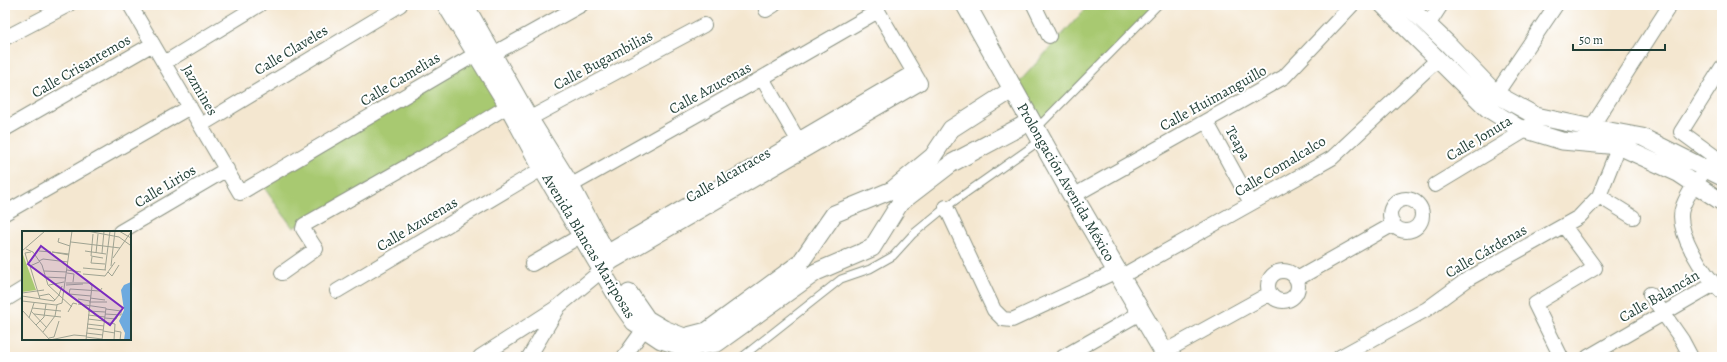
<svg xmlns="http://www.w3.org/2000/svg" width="1727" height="362" font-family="Alegreya,serif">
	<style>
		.green { fill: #a8c971; stroke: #648352 }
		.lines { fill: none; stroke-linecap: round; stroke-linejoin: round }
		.service-casing { stroke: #8a9282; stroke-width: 9 }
		.minor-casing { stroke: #8a9282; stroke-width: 16 }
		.tertiary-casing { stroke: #8a9282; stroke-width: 19 }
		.secondary-casing { stroke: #8a9282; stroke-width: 21 }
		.service { stroke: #fff; stroke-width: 7 }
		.minor { stroke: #fff; stroke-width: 14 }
		.tertiary { stroke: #fff; stroke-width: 17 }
		.secondary { stroke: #fff; stroke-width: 19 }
		.labels { text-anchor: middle; stroke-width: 4; stroke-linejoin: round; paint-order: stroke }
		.street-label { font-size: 15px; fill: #1f3d34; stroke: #fff }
		.inset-road { fill: none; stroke: #9fa392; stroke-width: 1 }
		.view { fill: #7b2cbf; fill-opacity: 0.15; stroke: #7b2cbf; stroke-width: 2 }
		.inset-edge { fill: none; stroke: #1f3d34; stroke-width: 2 }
	</style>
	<rect width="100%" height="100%" fill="#fff"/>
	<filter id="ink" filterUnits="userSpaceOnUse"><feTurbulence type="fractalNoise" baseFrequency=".025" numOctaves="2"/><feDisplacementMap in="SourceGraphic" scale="8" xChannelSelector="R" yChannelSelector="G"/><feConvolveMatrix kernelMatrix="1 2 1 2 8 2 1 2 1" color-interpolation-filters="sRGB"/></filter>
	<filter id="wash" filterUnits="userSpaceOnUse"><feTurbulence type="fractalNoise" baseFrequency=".012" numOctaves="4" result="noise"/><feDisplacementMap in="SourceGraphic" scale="16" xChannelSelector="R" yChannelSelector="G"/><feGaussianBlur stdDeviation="0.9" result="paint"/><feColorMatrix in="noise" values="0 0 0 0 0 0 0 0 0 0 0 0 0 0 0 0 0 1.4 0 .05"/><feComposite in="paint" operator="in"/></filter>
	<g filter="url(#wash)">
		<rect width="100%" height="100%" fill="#f4e7d0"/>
		<path class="green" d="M1089,5H1158L1036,130L1013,89Z
			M476,54L507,104L293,228L260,182Z"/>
	</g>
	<g filter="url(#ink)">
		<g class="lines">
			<defs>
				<path id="service" d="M1036,129L1158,5
					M742,357L841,279L870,269L893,256L913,234L946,207L1041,140"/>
				<path id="minor" d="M130,5L240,193L476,54H493L581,5
					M1034,5L1049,36
					M766,10L774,5
					M1428,25L1441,5
					M5,38L68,5
					M164,63L259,5
					M762,78L802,147
					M1496,94L1556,5
					M1206,121L1251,203
					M521,123L704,25
					M201,125L400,5
					M1591,128L1670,5
					M5,129L153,44
					M1715,157C1704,172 1690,188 1683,206C1673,230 1705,276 1722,292
					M1722,162L1681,132L1722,67
					M1435,185L1526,130L1530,124
					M1073,196L1284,77L1352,5
					M1599,196L1633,217
					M1390 215a16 16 0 1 1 32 0a16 16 0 1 1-32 0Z
					M946,207L994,310L1003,319L1012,320L1117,271
					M5,213L190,107
					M120,232L227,169
					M597,258L914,72
					M532,264L582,235
					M1268 286a15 15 0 1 1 30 0a15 15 0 1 1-30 0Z
					M282,273L316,249L303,229L304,225L441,147L516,101
					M1120,277L1332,158L1437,60
					M1297,279L1392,225
					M337,291L550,164
					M1650,294L1682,340L1691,357
					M5,300L23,289
					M1164,352L1269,294
					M480,357L559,306L612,262L920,83L878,11L762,78L561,191
					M529,357L558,308
					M624,357L644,329
					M1063,357L1142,312
					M1340,357L1427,309L1468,279L1579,217L1599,196L1619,146
					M1561,357L1535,304L1595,268L1564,226
					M1588,357L1714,284"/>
				<path id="tertiary" d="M446,5L508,106L542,169L622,305L634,322L661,340L677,345L693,347L717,343L816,272L872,248L900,203L952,163L1031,121
					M465,5L529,118L570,184L610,260
					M1383,5L1487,108L1517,127L1562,141L1619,146L1678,173L1722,202
					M1407,5L1448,44L1496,94L1536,116L1583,126L1642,137L1722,177
					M629,293L647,319L664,329L684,337L707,331L800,263L834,214L892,190L933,156L951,129L1013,89"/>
				<path id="secondary" d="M966,5L1073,196L1167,357"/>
			</defs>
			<use href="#service" class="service-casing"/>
			<use href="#minor" class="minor-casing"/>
			<use href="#tertiary" class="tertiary-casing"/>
			<use href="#secondary" class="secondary-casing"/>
			<use href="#service" class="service"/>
			<use href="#minor" class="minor"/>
			<use href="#tertiary" class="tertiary"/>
			<use href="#secondary" class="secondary"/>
		</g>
	</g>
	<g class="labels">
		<g class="street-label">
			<text transform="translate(291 50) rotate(-31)" y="5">Calle Claveles</text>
			<text transform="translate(603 60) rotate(-28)" y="5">Calle Bugambilias</text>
			<text transform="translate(81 66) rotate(-30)" y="5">Calle Crisantemos</text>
			<text transform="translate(400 79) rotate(-31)" y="5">Calle Camelias</text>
			<text transform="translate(710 88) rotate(-29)" y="5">Calle Azucenas</text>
			<text transform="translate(200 90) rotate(60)" y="5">Jazmines</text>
			<text transform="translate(1213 98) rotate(-29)" y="5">Calle Huimanguillo</text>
			<text transform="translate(1479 138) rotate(-31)" y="5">Calle Jonuta</text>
			<text transform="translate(1238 143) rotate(61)" y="5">Teapa</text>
			<text transform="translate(1280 166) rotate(-31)" y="5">Calle Comalcalco</text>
			<text transform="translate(728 175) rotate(-30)" y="5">Calle Alcatraces</text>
			<text transform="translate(1066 182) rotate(60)" y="5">Prolongación Avenida México</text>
			<text transform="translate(165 186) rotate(-31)" y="5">Calle Lirios</text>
			<text transform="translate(417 224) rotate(-31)" y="5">Calle Azucenas</text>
			<text transform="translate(589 246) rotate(59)" y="5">Avenida Blancas Mariposas</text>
			<text transform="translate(1486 251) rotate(-30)" y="5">Calle Cárdenas</text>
			<text transform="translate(1659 296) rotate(-30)" y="5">Calle Balancán</text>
		</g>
	</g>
	<g transform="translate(22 231)">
		<rect width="109" height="109" fill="#f4e7d0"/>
		<path d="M0,22V21L14,59L0,61Z" fill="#a8c971"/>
		<path d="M109,51V109H102L103,102L97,90L102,79L99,59L102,54Z" fill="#6daadf"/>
		<path class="inset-road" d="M65,0L97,6L108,14M97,0L109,7M71,3L69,25L81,27M37,7L36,11L48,15M49,11L98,17M4,18L11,21L20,34L26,54L50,76M0,20L23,0M17,20L29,21M63,20L84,23M74,22L76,3M80,22L82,0M47,23L30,21L47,24M70,26L69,32L83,33M91,27L109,1M17,30L21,28L46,31M17,31L8,35L18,68M6,32L3,22L9,21M89,35L93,0M61,37L84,39M45,39L59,41M83,39L88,0M22,40L45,41M86,41L90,45L97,34M45,42L52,43L51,51M61,43L83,45L93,31M22,46L44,47M44,52H67L70,55L64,109M27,54L42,51M44,54L61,53M0,62L22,59M0,65L32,70L37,64L40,55M17,65L27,63L33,69M69,65L47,63L48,58L78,60L80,57M68,67L83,69M56,68L68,70M0,70L34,74L40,72L50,0M67,71H85M56,73L84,77L80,109M10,77L39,80M0,79L28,109M9,80L25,97M66,80L83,81M46,81L51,72L55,73M12,83L39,86M83,83L99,84V80L84,78M66,84L83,86M7,87L12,72M83,87L94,88L96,84M66,88L82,90M82,91L93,93L92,109M65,93L82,95M14,94L22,86L24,73M65,97L81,99M81,100L93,102M93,100L99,101L98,109M21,101L33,85L35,74M64,102L81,104M64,106L80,108M27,107L32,106L37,90M28,109L52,104L64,105"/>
		<path class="view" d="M19,15L101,77L88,94L6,33Z"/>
		<rect width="109" height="109" class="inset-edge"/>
	</g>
	<rect width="1727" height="362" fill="none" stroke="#fff" stroke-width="20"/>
	<path d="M1573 44v6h92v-6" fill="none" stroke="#1f3d34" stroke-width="2"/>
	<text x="1579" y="44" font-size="12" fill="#1f3d34" stroke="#ffffff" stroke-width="3" paint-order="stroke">50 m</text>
</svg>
